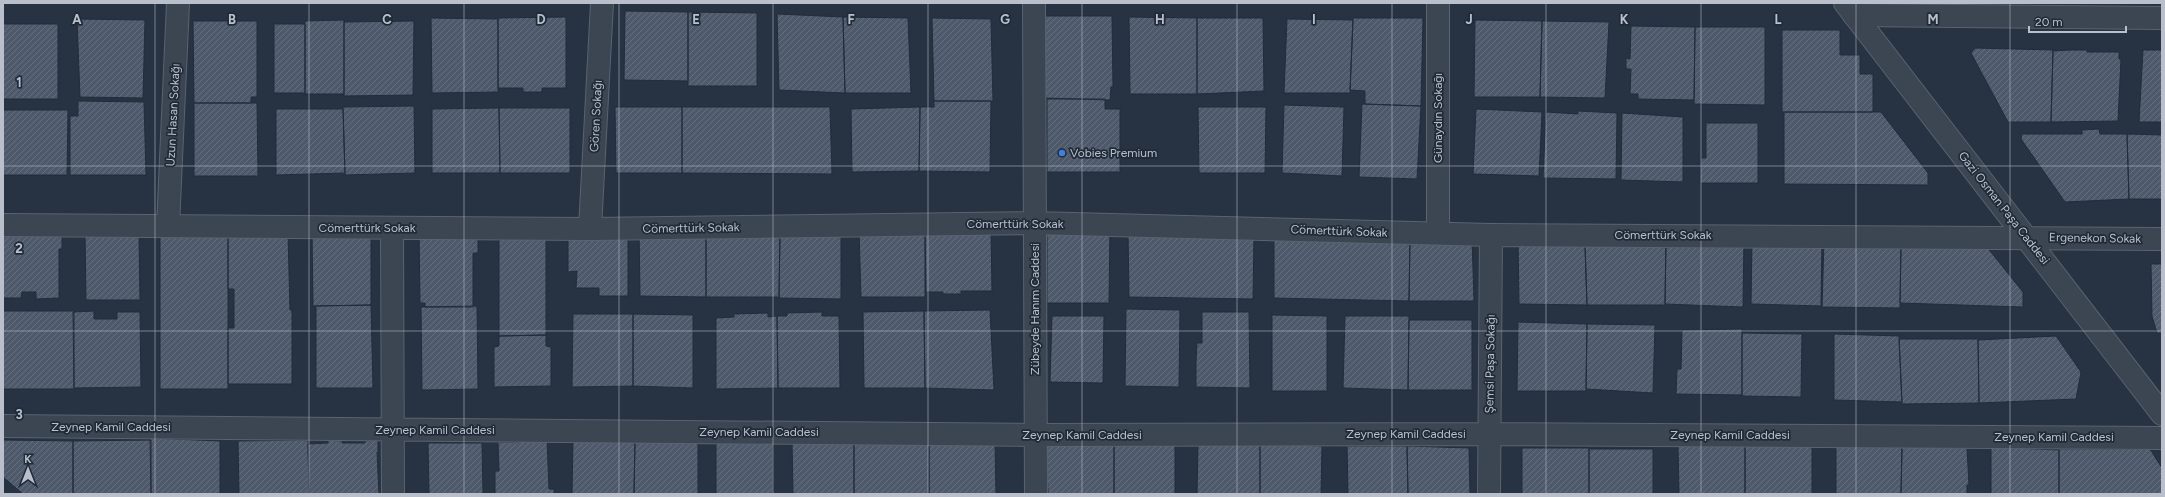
<svg xmlns="http://www.w3.org/2000/svg" width="2165" height="497" font-family="Figtree,sans-serif">
	<style>
		.building { fill: url(#building-hatch); stroke: #222c3a }
		.lines { fill: none; stroke-linecap: round; stroke-linejoin: round }
		.minor-casing { stroke: #5a636f; stroke-width: 24 }
		.tertiary-casing { stroke: #5a636f; stroke-width: 24 }
		.minor { stroke: #3c4552; stroke-width: 22 }
		.tertiary { stroke: #3c4552; stroke-width: 22 }
		.grid { fill: none; stroke: #b9c0cc; stroke-width: 1; stroke-opacity: 0.55 }
		.shop-dot { fill: #3f7fe0; stroke: #202a38; stroke-width: 1.5 }
		.labels { text-anchor: middle; stroke-width: 3.5; stroke-linejoin: round; paint-order: stroke }
		.street-label { font-size: 12px; fill: #b9c0cc; stroke: #202a38 }
		.poi-label { font-size: 12px; fill: #b9c0cc; stroke: #202a38; text-anchor: start }
		.grid-label { font-size: 13px; text-anchor: middle; font-weight: bold; fill: #b9c0cc; stroke: #202a38; stroke-width: 3.5; stroke-linejoin: round; paint-order: stroke }
	</style>
	<defs>
		<pattern id="building-hatch" width="6" height="6" patternUnits="userSpaceOnUse"><rect width="6" height="6" fill="#4e5a6b"/><path d="M-1 1l2-2M0 6l6-6M5 7l2-2" fill="none" stroke="#65707f"/></pattern>
	</defs>
	<rect width="100%" height="100%" fill="#273342"/>
	<path class="building" d="M625,11L688,12V81L624,80Z
		M688,12L757,13V86H688Z
		M777,14L843,17L845,93L779,90Z
		M1045,16H1112L1113,87H1111L1110,100L1045,98Z
		M566,17V88H542V92H523V88H498V18Z
		M843,17L908,18L911,93H845Z
		M1129,17L1197,18V94H1130Z
		M431,18L498,19V92L432,93Z
		M932,18L991,19L993,101H934Z
		M1197,18H1263L1264,91L1197,94Z
		M1353,18H1423L1421,106L1365,104V91L1350,90Z
		M77,19L145,20L143,98L80,97Z
		M1287,19L1353,20L1350,93H1284Z
		M344,20V94H305V21Z
		M1475,20L1542,21L1540,97H1474Z
		M193,21H257V97H251V103H194Z
		M414,21L413,95L344,96V22Z
		M1542,21L1609,22L1605,98L1540,97Z
		M3,24H58V99H3Z
		M274,24H305V93H274Z
		M1631,26L1695,27L1694,100L1638,99V94H1630L1631,69H1626V58L1630,59Z
		M1695,27H1765V105L1694,104Z
		M1782,30H1840V55H1860V74H1873V112H1782Z
		M1975,48L2053,50L2051,122H2008L1971,53Z
		M2071,50H2087V52H2119V59H2121L2118,121L2051,122L2053,51Z
		M2143,50H2162V122H2139Z
		M1047,99H1105V109H1120V172H1047Z
		M78,101L144,102L146,175H70V116H78Z
		M934,101H991L990,172L919,171L920,107H934Z
		M194,103H257L258,176H194Z
		M1362,104L1421,106L1417,179L1359,177Z
		M1284,105L1344,107L1342,176L1282,173Z
		M414,106L415,173L345,175L343,107Z
		M615,107H682V173H616Z
		M682,107H830L832,174L682,173Z
		M920,107L919,171L852,172L851,109Z
		M1198,107H1266L1265,173H1199Z
		M499,108L500,173H432V109Z
		M499,108H570V173H500Z
		M276,109H343L345,173L276,175Z
		M1476,109L1542,112L1539,176L1473,174Z
		M3,110H68L67,175H3Z
		M1578,111L1617,113L1616,179L1543,178L1546,112L1578,114Z
		M1784,112H1881L1928,173V185L1784,184Z
		M1622,113L1683,117V182L1621,180Z
		M1706,123H1758V183H1700L1701,158H1706Z
		M2099,129L2100,134H2127L2129,199L2065,202L2021,139L2022,134H2082V130Z
		M2127,134L2162,135V199H2129Z
		M639,229H706V297L640,296Z
		M1110,229L1109,303H1047V230Z
		M160,230L228,231V389H160Z
		M991,230L992,291H961V294H943V292H926L925,231Z
		M371,231V305L313,306L312,232Z
		M419,231H478V253H473V307H425V303H420Z
		M628,231V296H599V288H576L577,271L568,272V232Z
		M706,231H780L779,297H706Z
		M780,231L841,232V299L779,298Z
		M859,231L925,232V297H861Z
		M62,232V249H59V298L36,299V292H22L21,298H3V234Z
		M499,232H546V335L499,336Z
		M1128,232L1254,235L1253,299L1129,297Z
		M228,233H288L290,310H292V384H228V328H234V289H228Z
		M1274,233L1410,237L1409,301L1274,298Z
		M85,235L139,236L140,300H86Z
		M1410,237H1472L1474,301H1409Z
		M1518,238L1585,245L1587,305L1519,304Z
		M1666,239L1744,240L1743,307L1665,304Z
		M1666,239L1665,305H1587L1585,245Z
		M1752,240H1822L1821,306L1751,304Z
		M1824,241L1901,244L1900,308L1822,307Z
		M1901,244L1986,246L2023,292V307L1900,303Z
		M2151,264H2162V333H2157L2152,316Z
		M371,305L373,388H316V306Z
		M477,306L478,389L422,390L421,307Z
		M1126,309L1180,310L1179,387L1125,386Z
		M990,310L994,390L925,388L924,311Z
		M3,311H74V389H3Z
		M94,311V319H117V312H140L141,387L74,388L73,312Z
		M924,311L925,388H864L863,312Z
		M822,312V316H839L840,388H778L777,316H787V313Z
		M1202,312H1249L1250,388L1196,387V361L1197,343H1202Z
		M768,313V317L777,316L778,388L716,389V318L734,317V314Z
		M573,314H633V386L572,387Z
		M633,314L693,315V388L633,386Z
		M1272,315L1327,316V391H1272Z
		M1052,316H1104L1103,383L1050,382Z
		M1345,316H1409L1408,390L1343,388Z
		M1409,320H1472V390H1408Z
		M1518,322L1587,324L1586,391H1517Z
		M1587,324L1655,325L1653,393L1586,389Z
		M1742,329V395L1676,394L1677,369H1681L1682,330Z
		M1742,333L1802,334L1801,397L1742,396Z
		M1834,334L1899,336L1902,402L1834,400Z
		M546,335V346L551,347V386L494,387V347L499,346V336Z
		M2056,336L2081,372L2076,399L1979,403L1978,340Z
		M1899,339H1978L1979,403L1902,404Z
		M150,438L220,441V494H151Z
		M547,439L549,489H554V494H495V471H499L498,442H518Z
		M573,439L635,440L634,494H572Z
		M716,439L773,440V494H716Z
		M3,440L73,441V494H23L3,477Z
		M151,440V494H73V441Z
		M308,440L309,494H239L238,441Z
		M328,440L343,441L342,443H365V441L378,440V452H377L379,494H309L308,444L328,443Z
		M635,440L698,441V494H634Z
		M792,441L854,442V494H793Z
		M854,442H929V494H854Z
		M929,442H995L996,494H929Z
		M428,443H482L483,494H429Z
		M1046,443H1114V494H1048Z
		M1198,444H1260V494H1197Z
		M1260,444L1322,446L1321,494H1260Z
		M1745,444L1812,445V494H1745Z
		M1114,445H1175V494H1114Z
		M1347,446H1407L1408,494H1348Z
		M1407,446L1469,448L1470,494H1408Z
		M1678,446H1745V494H1679Z
		M1836,447H1902L1901,494H1836Z
		M1902,447L1967,448L1969,485H1967V494H1901Z
		M1991,447L2059,450V494H1991Z
		M1522,448H1589V494H1522Z
		M1589,449H1653V494H1589Z
		M2059,449H2150L2162,468V494H2059Z"/>
	<g class="lines">
		<defs>
			<path id="minor" d="M1034,3L1036,494
				M1438,3V233
				M1854,15L2162,18
				M3,225L590,229L1035,223L1491,235L2162,239
				M168,226L178,3
				M392,228L393,494
				M590,229L602,3
				M3,426L1036,435L1489,434L2162,438
				M1489,494L1491,235"/>
			<path id="tertiary" d="M1845,3L2162,414"/>
		</defs>
		<use href="#minor" class="minor-casing"/>
		<use href="#tertiary" class="tertiary-casing"/>
		<use href="#minor" class="minor"/>
		<use href="#tertiary" class="tertiary"/>
	</g>
	<path class="grid" d="M155,3V494M309,3V494M464,3V494M619,3V494M773,3V494M928,3V494M1082,3V494M1237,3V494M1392,3V494M1546,3V494M1701,3V494M1856,3V494M2010,3V494M3,166H2162M3,331H2162"/>
	<circle class="shop-dot" cx="1062" cy="153" r="4"/>
	<g class="labels">
		<g class="street-label">
			<text transform="translate(173 115) rotate(-87)" y="4">Uzun Hasan Sokağı</text>
			<text transform="translate(596 116) rotate(-87)" y="4">Gören Sokağı</text>
			<text transform="translate(1438 118) rotate(-90)" y="4">Günaydın Sokağı</text>
			<text transform="translate(2004 208) rotate(52)" y="4">Gazi Osman Paşa Caddesi</text>
			<text x="1015" y="228">Cömerttürk Sokak</text>
			<text x="367" y="232">Cömerttürk Sokak</text>
			<text transform="translate(691 228) rotate(-1)" y="4">Cömerttürk Sokak</text>
			<text transform="translate(1339 231) rotate(2)" y="4">Cömerttürk Sokak</text>
			<text x="1663" y="239">Cömerttürk Sokak</text>
			<text transform="translate(2095 238) rotate(1)" y="4">Ergenekon Sokak</text>
			<text transform="translate(1035 309) rotate(-90)" y="4">Zübeyde Hanım Caddesi</text>
			<text transform="translate(1490 364) rotate(-89)" y="4">Şemsi Paşa Sokağı</text>
			<text x="111" y="431">Zeynep Kamil Caddesi</text>
			<text x="435" y="434">Zeynep Kamil Caddesi</text>
			<text x="759" y="436">Zeynep Kamil Caddesi</text>
			<text x="1406" y="438">Zeynep Kamil Caddesi</text>
			<text x="1082" y="439">Zeynep Kamil Caddesi</text>
			<text x="1730" y="439">Zeynep Kamil Caddesi</text>
			<text x="2054" y="441">Zeynep Kamil Caddesi</text>
		</g>
		<g class="poi-label">
			<text x="1070" y="157">Vobies Premium</text>
		</g>
	</g>
	<g class="grid-label">
		<text x="77" y="24">A</text>
		<text x="232" y="24">B</text>
		<text x="387" y="24">C</text>
		<text x="541" y="24">D</text>
		<text x="696" y="24">E</text>
		<text x="851" y="24">F</text>
		<text x="1005" y="24">G</text>
		<text x="1160" y="24">H</text>
		<text x="1314" y="24">I</text>
		<text x="1469" y="24">J</text>
		<text x="1624" y="24">K</text>
		<text x="1778" y="24">L</text>
		<text x="1933" y="24">M</text>
		<text x="19" y="87">1</text>
		<text x="19" y="253">2</text>
		<text x="19" y="419">3</text>
	</g>
	<rect width="2165" height="497" fill="none" stroke="#b9c0cc" stroke-width="8"/>
	<g transform="translate(28 469)" stroke="#202a38" stroke-width="3" paint-order="stroke">
	<path d="M0-3L7 15L0 10L-7 15Z" fill="#b9c0cc"/>
	<text y="-6" font-size="11" font-weight="bold" text-anchor="middle" fill="#b9c0cc">K</text>
	</g>
	<path d="M2029 26v6h97v-6" fill="none" stroke="#b9c0cc" stroke-width="2"/>
	<text x="2035" y="26" font-size="12" fill="#b9c0cc" stroke="#202a38" stroke-width="3" paint-order="stroke">20 m</text>
</svg>
